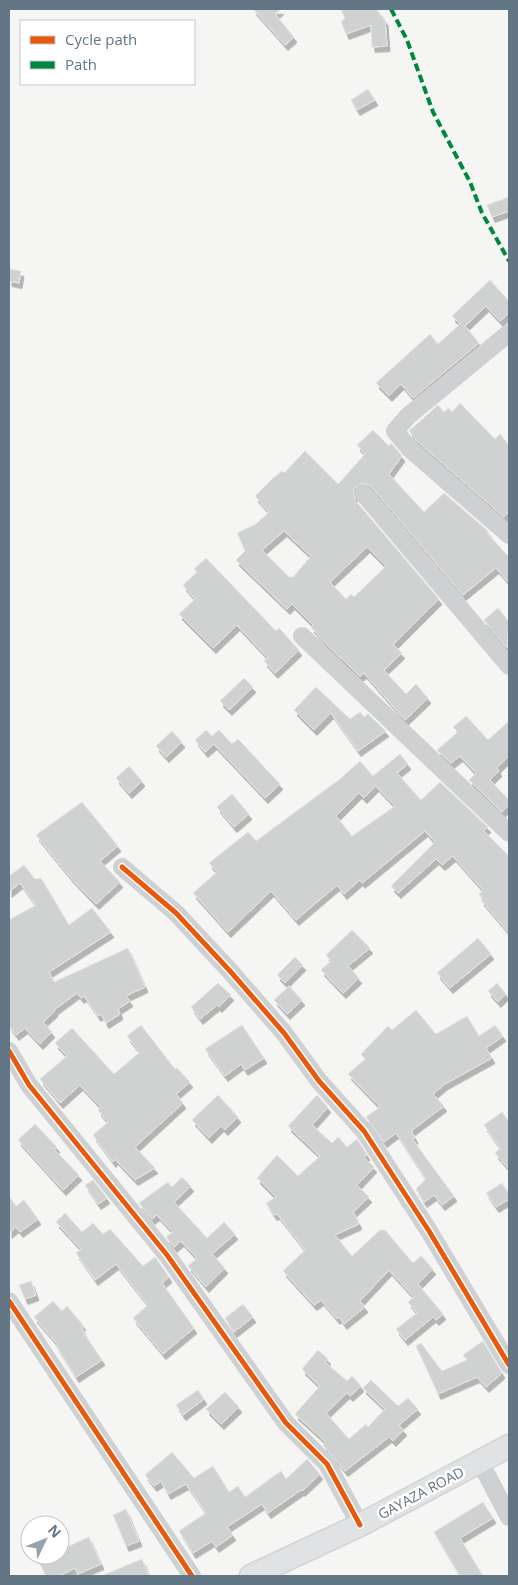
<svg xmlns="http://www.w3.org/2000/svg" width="518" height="1585" font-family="'Open Sans',sans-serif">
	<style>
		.building { fill: #d0d1d1; stroke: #e4e4e4; fill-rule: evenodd; filter: url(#shadow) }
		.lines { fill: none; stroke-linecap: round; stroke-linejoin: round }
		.major-casing { stroke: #d0d2d3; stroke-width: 25 }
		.minor { stroke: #cfd0d1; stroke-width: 18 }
		.major { stroke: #e1e2e3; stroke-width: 22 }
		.quiet { stroke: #00873e; stroke-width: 4; stroke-dasharray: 8 4; stroke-linecap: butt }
		.cycleway-casing { stroke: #fff; stroke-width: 8 }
		.cycleway { stroke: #e8590c; stroke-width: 5 }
		.labels { text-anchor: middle; stroke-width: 5; stroke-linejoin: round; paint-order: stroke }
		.street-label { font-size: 14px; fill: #637686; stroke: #fff }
	</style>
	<defs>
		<filter id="shadow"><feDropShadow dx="3" dy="5.5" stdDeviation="0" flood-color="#0004"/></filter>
	</defs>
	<rect width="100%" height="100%" fill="#f5f5f4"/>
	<path class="building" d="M253,9H281L275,14L294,37L285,45Z
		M341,9H376L385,20L387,46L372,47L371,25L346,34L341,21L345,19Z
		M368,89L375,100L357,110L351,100Z
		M509,197V211L492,217L487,205Z
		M9,269L21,271L19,283L9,281Z
		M490,280L509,301V313L500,321L486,306L465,326L479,343L413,398L401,384L389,396L376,383L430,334L438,344L460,324L452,316Z
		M460,403L495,439L500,434L509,445V511L504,517L418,442L409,431L438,405L444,412L449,408L452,412Z
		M373,430L389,446L391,443L402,456L389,474L424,512L444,493L489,532L487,533L509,557V583L496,568L463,595L371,486L362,483L353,489L355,500L439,599L393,645L402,653L384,670L406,694L416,684L428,698L405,720L364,673L360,676L325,643L311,627L313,625L292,604L287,609L236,560L245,551L237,533L256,524L269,512L255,496L272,479L282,471L284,473L305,451L338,484L365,454L357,445ZM284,531L311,556L293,577H289L262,550ZM367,547L386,566L354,597L351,594L346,599L330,582Z
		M206,558L276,631L279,628L299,650L275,673L264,661L268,658L237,625L213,648L179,614L195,599L183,585L197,572L194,569Z
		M498,608L509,622L507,648L484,620Z
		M244,678L253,687L229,710L220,701Z
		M316,687L350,719L360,712L364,717L368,714L386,731L358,751L331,713L314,730L294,710Z
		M466,716L488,740L509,721V756L497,768L499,771L490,780L509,800V805L502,812L469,780L476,773L460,756L451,763L437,750L458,732L453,727Z
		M206,730L212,736L219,730L232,744L238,739L280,784L265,798L214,744L205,752L195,740Z
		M172,731L182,742L166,757L156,746Z
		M400,754L408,764L397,773L421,800L440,782L488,827L484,831L509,856V933L481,900L482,898L479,894L483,890L453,856L442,865L436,859L398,893L391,886L435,842L425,831L362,883L360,880L344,894L337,885L296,920L271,891L228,932L193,893L217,872L209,863L248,832L256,841L340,779L360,761L373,776ZM376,786L395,806L352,836L336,816L359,793L364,798Z
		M129,766L142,781L129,793L116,778Z
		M232,794L249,814L234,827L217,807Z
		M82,802L118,846L100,861L120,882L96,904L71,878L36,835Z
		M24,865L35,879L41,878L69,925L92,908L111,932L49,972L54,982L128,948L145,987L126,996L130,1001L118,1009L120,1014L106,1023L101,1014L98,1016L84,996L81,998L77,993L54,1010L55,1011L43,1022L52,1032L40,1044L25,1028L16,1035L9,1026V920L36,905L20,883L9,892V876Z
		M352,930L370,948L348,966L359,978L343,993L321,970L331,961L326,955Z
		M478,938L491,954L450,988L437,973Z
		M295,957L303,965L285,983L277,975Z
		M218,983L231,995L219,1007L217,1005L200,1019L191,1007Z
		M497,983L506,994L498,1002L488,991Z
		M289,986L302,1000L287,1014L274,1000Z
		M416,1010L436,1034L467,1016L479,1036L495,1025L503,1036L486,1048L492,1058L445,1084L433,1094L444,1106L411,1131L415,1138L413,1140L454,1196L442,1205L434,1195L424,1202L416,1189L426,1179L396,1133L384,1142L366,1117L380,1107L348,1074L365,1059L361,1054L388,1026L392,1030Z
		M141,1025L175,1069L177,1068L190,1082L176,1094L183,1103L135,1147L155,1168L135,1180L115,1159L113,1162L93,1135L108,1122L98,1110L101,1107L80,1085L60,1103L40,1079L67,1056L55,1043L72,1028L114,1074L140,1052L127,1036Z
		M242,1025L264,1058L245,1070L241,1064L225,1076L205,1049Z
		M218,1095L238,1117L225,1130L221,1126L209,1138L192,1120Z
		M317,1095L328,1107L312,1125L332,1143L338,1137L347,1147L357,1139L367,1155L364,1157L374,1167L357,1185L369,1197L353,1212L359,1224L335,1235L352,1256L380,1230H385L413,1263L421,1256L433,1269L418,1284L443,1314L436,1320L433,1317L405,1340L396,1329L417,1313L408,1302L414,1297L389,1270L360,1301L365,1307L344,1324L339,1317L337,1319L321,1300L314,1305L283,1271L305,1250L277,1214L274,1215L266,1203L276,1197L257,1178L277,1155L298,1176L320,1156L288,1126Z
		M502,1112L509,1122V1169L495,1153L500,1148L484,1125Z
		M35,1124L57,1147L54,1149L79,1175L63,1190L18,1140Z
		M182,1177L191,1186L174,1202L207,1238L224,1222L235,1234L212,1254L225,1268L206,1287L188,1266L197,1258L181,1241L174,1247L166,1237L173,1232L157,1215L152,1219L139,1203L168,1182L172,1187Z
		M93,1180L107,1198L98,1204L85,1185Z
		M502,1183L509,1194V1199L496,1207L486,1193Z
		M9,1196L16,1206L24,1200L38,1219L20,1232L16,1227L9,1233Z
		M65,1213L82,1232L93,1223L103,1234L110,1229L143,1266L155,1257L169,1277L162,1283L194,1328L163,1354L133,1318L148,1305L116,1264L95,1280L76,1253L81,1249L56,1222Z
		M31,1281L36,1295L25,1299L19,1285Z
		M53,1301L62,1311L67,1306L83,1325L81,1326L87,1338L102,1360L76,1377L56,1346L58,1345L34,1317Z
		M243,1304L253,1317L234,1332L225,1318Z
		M483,1341L502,1373L486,1387L477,1377L438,1394L416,1346L421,1343L442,1371L467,1360L463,1355Z
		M318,1350L328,1359L325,1362L347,1381L352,1376L361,1386L350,1396L347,1393L326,1413L349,1439L366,1424L368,1427L385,1409L363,1388L371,1380L398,1406L408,1398L418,1409L399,1425L404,1430L393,1441L389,1437L345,1471L323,1445L326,1442L295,1414L320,1386L302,1369Z
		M198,1390L204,1399L183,1415L176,1405Z
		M225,1392L239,1407L221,1424L206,1409Z
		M172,1452L194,1478L213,1466L229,1492L238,1486L245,1497L281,1471L286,1479L307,1459L320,1474L302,1491L301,1490L268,1513L262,1504L227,1527L233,1535L216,1547L212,1541L193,1553L179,1531L206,1513L186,1484L168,1494L161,1481L154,1486L145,1475Z
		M483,1502L493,1518L460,1538L483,1576H460L434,1532Z
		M126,1509L139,1541L126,1546L113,1515Z
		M89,1537L101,1564L78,1574L75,1568L59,1576H46L39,1562L52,1555H60V1550Z
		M142,1559L149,1576H101Z"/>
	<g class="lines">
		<defs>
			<path id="major" d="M251,1576L360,1525L509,1446"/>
		</defs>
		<use href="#major" class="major-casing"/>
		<path class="minor" d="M509,333L408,416L395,431L410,449L509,535
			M363,493L509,666
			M302,636L509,833
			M122,867L176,913L230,971L284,1033L319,1081L364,1131L429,1231L509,1365
			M9,1051L29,1085L167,1255L286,1423L327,1464L360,1525
			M9,1301L192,1576
			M480,1462L509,1517"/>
		<use href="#major" class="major"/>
		<path class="quiet" d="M391,9L407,40L433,112L470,182L482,213L509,261"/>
		<defs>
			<path id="cycleway" d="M122,867L176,913L230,971L284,1033L319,1081L364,1131L429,1231L509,1365
				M9,1051L29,1085L167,1255L286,1423L327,1464L360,1525
				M9,1301L192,1576"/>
		</defs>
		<use href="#cycleway" class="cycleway-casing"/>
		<use href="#cycleway" class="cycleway"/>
	</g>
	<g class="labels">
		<g class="street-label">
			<text transform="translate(421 1493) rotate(-28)" y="5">GAYAZA ROAD</text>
		</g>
	</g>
	<rect width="518" height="1585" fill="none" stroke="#637686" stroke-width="20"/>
	<rect x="20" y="20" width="175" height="65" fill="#ffffff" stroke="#c1c8cf"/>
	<rect x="30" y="36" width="25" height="8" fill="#e8590c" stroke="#c1c8cf"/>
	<text x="65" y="45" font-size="15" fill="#637686">Cycle path</text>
	<rect x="30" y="61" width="25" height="8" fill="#00873e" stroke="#c1c8cf"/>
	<text x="65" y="70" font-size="15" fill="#637686">Path</text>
	<g transform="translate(45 1540) rotate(47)"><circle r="24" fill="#ffffff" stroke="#c1c8cf"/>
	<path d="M0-4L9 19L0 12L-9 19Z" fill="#96a2ac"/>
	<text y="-8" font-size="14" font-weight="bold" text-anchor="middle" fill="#637686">N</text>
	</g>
</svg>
